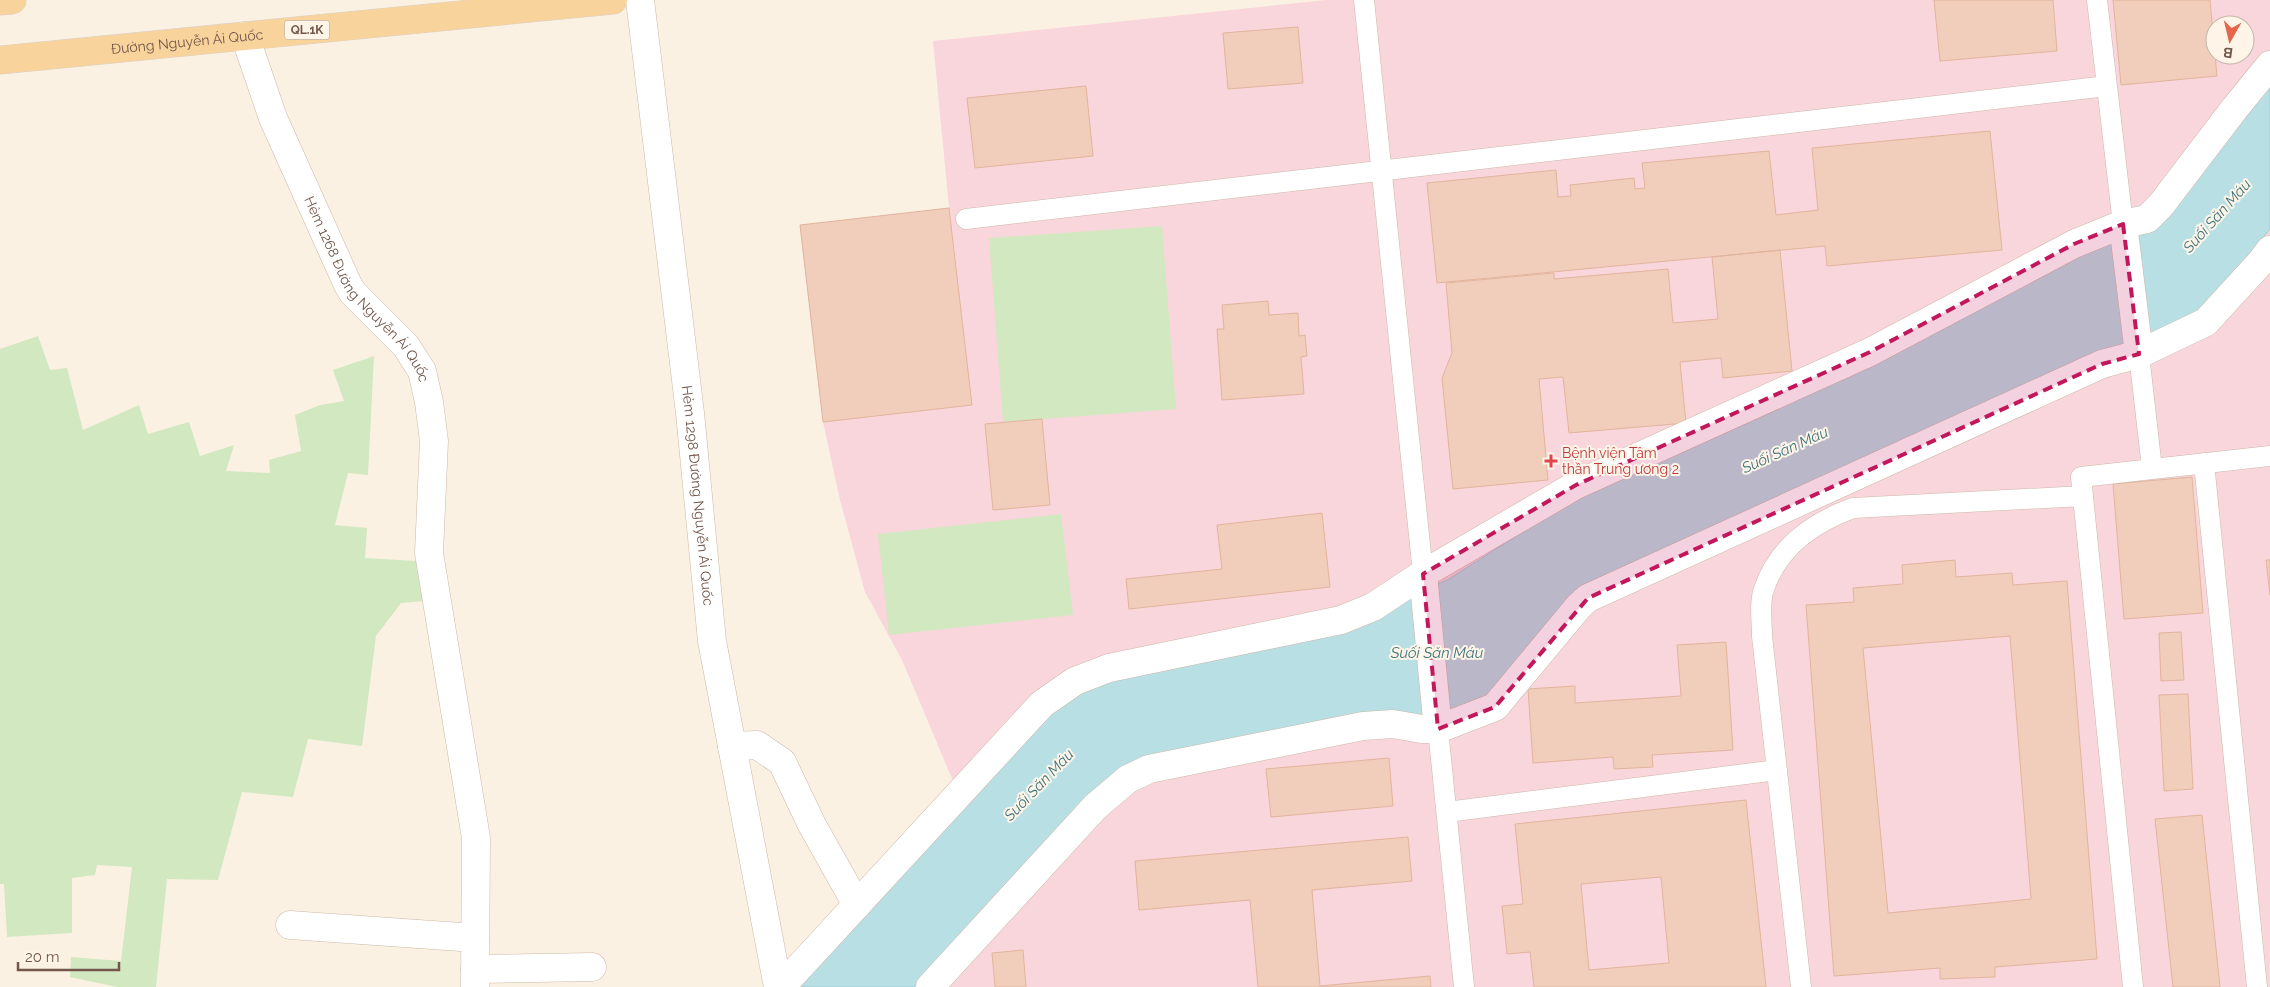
<svg xmlns="http://www.w3.org/2000/svg" width="2270" height="987" font-family="Raleway,sans-serif">
	<style>
		.medical { fill: #f9d6db; fill-rule: evenodd }
		.green { fill: #d2e8c1 }
		.water { fill: #b8dfe4; stroke: #9ecfd5 }
		.building { fill: #f0cebb; stroke: #e2b49c; fill-rule: evenodd }
		.lines { fill: none; stroke-linecap: round; stroke-linejoin: round }
		.service-casing { stroke: #ccb8a9; stroke-width: 21 }
		.minor-casing { stroke: #ccb8a9; stroke-width: 29 }
		.primary-casing { stroke: #dad3d0; stroke-width: 29 }
		.service { stroke: #fff; stroke-width: 20 }
		.minor { stroke: #fff; stroke-width: 28 }
		.primary { stroke: #f8d39c; stroke-width: 28 }
		.marked { fill: #c2185b; fill-opacity: 0.2; stroke: #c2185b; stroke-width: 4; stroke-dasharray: 10 6; stroke-linejoin: round }
		.health-dot { fill: #e0444e; stroke: #fef5e8; stroke-width: 2 }
		.labels { text-anchor: middle; stroke-width: 4; stroke-linejoin: round; paint-order: stroke }
		.shield { fill: #fef5e8; stroke: #9c8679; stroke-width: 1 }
		.shield-label { font-size: 12px; font-weight: bold; fill: #72574a }
		.street-label { font-size: 14px; fill: #72574a; stroke: #fef5e8 }
		.health-label { font-size: 14px; fill: #be3a42; stroke: #fef5e8; text-anchor: start }
		.water-label { font-size: 15px; font-style: italic; fill: #41767e; stroke: #fef5e8 }
	</style>
	<rect width="100%" height="100%" fill="#fbf1e2"/>
	<path class="medical" d="M1326,0H2270V987H946L953,781L902,660L865,592L840,500L823,422L800,225L949,208L933,41ZM2215,25H2245V55H2215Z"/>
	<path class="green" d="M1162,226L1176,409L1003,422L989,238Z
		M38,336L50,370L67,368L83,430L139,405L148,434L189,422L200,456L234,445L226,471L270,473L269,460L301,451L295,415L320,405L344,401L333,370L374,356L368,475L348,473L335,525L367,528L365,558L416,561L424,601L401,603L376,636L362,746L308,739L293,797L242,792L218,880L167,879L156,987H117L70,977L71,957L121,961L132,867L97,865L95,875L72,878V933L7,937L4,884H0V349Z
		M1061,514L1073,615L889,635L878,534Z"/>
	<path class="water" d="M2270,84V229L2199,314L1585,585L1488,696L1458,711L1088,797L914,987H798L1049,714L1080,691L1116,678L1404,600L1449,579L1581,495L2080,254L2116,240Z"/>
	<path class="building" d="M1934,0H2053L2057,51L1940,61Z
		M2113,0H2210L2217,76L2121,85Z
		M1298,27L1303,83L1228,89L1223,33Z
		M1086,86L1093,156L975,168L967,98Z
		M1990,131L2002,250L1827,266L1825,246L1437,283L1427,183L1556,170L1558,197L1571,196L1570,185L1634,178L1635,189L1645,188L1642,163L1769,151L1776,215L1818,210L1812,148Z
		M949,208L972,405L823,422L800,225Z
		M1780,250L1792,371L1723,378L1721,358L1680,362L1686,423L1569,433L1563,377L1539,379L1548,480L1453,489L1442,378L1452,353L1446,283L1554,273V279L1668,269L1673,323L1718,319L1712,257Z
		M1268,301L1269,315L1298,313L1299,336L1305,335L1307,356L1301,357L1304,394L1222,400L1217,329H1224L1222,305Z
		M1042,419L1050,505L993,510L985,424Z
		M2192,477L2203,613L2124,619L2113,484Z
		M1322,513L1330,587L1129,609L1126,579L1222,569L1217,525Z
		M1955,560L1956,577L2012,573L2013,585L2067,581L2097,959L1995,967V977L1940,979V968L1834,976L1806,605L1854,602L1853,588L1903,584L1902,565ZM2010,636L2031,899L1888,913L1863,648Z
		M2266,560H2270V595Z
		M2181,632L2184,680L2161,681L2159,633Z
		M1726,642L1733,750L1652,755L1653,767L1614,769L1613,757L1533,763L1528,689L1575,686V703L1681,696L1677,645Z
		M2188,694L2193,789L2164,791L2159,695Z
		M1389,758L1393,806L1271,817L1266,769Z
		M1746,800L1766,987H1534L1530,952L1507,954L1502,906L1523,904L1515,824ZM1661,877L1669,963L1589,970L1581,884Z
		M2202,815L2220,987H2173L2155,819Z
		M1408,837L1412,881L1312,890L1320,986L1430,976L1431,987H1258L1250,900L1139,910L1135,861Z
		M1023,950L1026,987H995L992,953Z"/>
	<g class="lines">
		<defs>
			<path id="service" d="M1364,0L1423,574
				M2097,0L2123,224
				M966,219L2107,86
				M2139,354L2152,469
				M2204,463L2257,987
				M1438,729L1464,987
				M1447,812L1777,770
				M1801,987L1762,636C1762,622 1759,602 1764,589C1778,547 1814,522 1853,508L2083,496
				M2133,987L2081,477L2270,456"/>
			<g id="minor">
				<path id="s1" d="M640,0L690,413L712,641L778,987"/>
				<path id="s2" d="M245,36L273,118L348,285L353,293L406,346L422,371L429,402L434,441L429,553L476,838L475,987"/>
				<path d="M2123,224L2139,354"/>
				<path d="M1423,574L1438,729"/>
				<path d="M732,746L757,745L782,762L812,825L857,905"/>
				<path d="M290,925L475,938"/>
				<path d="M475,969L592,967"/>
				<path d="M781,987L1042,704L1075,681L1109,668L1341,620L1373,607L1423,574L1576,485L1870,352L2074,244L2123,224L2147,219L2161,205L2235,108L2270,65"/>
				<path d="M930,987L1095,807L1128,779L1149,769L1363,726L1393,724L1422,729H1438L1495,707L1579,606L1588,598L2102,364L2139,354L2206,322L2260,263L2270,250"/>
			</g>
			<g id="primary">
				<path d="M0,1L12,0"/>
				<path id="s3" d="M0,60L613,0"/>
			</g>
		</defs>
		<use href="#service" class="service-casing"/>
		<use href="#minor" class="minor-casing"/>
		<use href="#primary" class="primary-casing"/>
		<use href="#service" class="service"/>
		<use href="#minor" class="minor"/>
		<use href="#primary" class="primary"/>
	</g>
	<path class="marked" d="M2123,224L2139,354L2102,364L1588,598L1495,707L1438,729L1423,574L1576,485L1870,352L2074,244Z"/>
	<path class="health-dot" d="M1548.5 453.5h5v5h5v5h-5v5h-5v-5h-5v-5h5z"/>
	<g class="labels">
		<rect class="shield" x="284.5" y="20.5" width="45" height="19" rx="4"/>
		<g class="shield-label">
			<text x="307" y="34">QL.1K</text>
		</g>
		<g class="street-label">
			<text dy="5" stroke="none"><textPath href="#s3" startOffset="188">Đường Nguyễn Ái Quốc</textPath></text>
			<text dy="5" stroke="none"><textPath href="#s2" startOffset="284">Hẻm 1268 Đường Nguyễn Ái Quốc</textPath></text>
			<text dy="5" stroke="none"><textPath href="#s1" startOffset="499">Hẻm 1298 Đường Nguyễn Ái Quốc</textPath></text>
		</g>
		<g class="health-label">
			<text x="1562" y="458">Bệnh viện Tâm<tspan x="1562" dy="16">thần Trung ương 2</tspan></text>
		</g>
		<g class="water-label">
			<text transform="translate(2217 216) rotate(-48)" y="5">Suối Săn Máu</text>
			<text transform="translate(1785 450) rotate(-24)" y="5">Suối Săn Máu</text>
			<text x="1437" y="658">Suối Săn Máu</text>
			<text transform="translate(1039 785) rotate(-46)" y="5">Suối Săn Máu</text>
		</g>
	</g>
	<g transform="translate(2230 40) rotate(188)"><circle r="24" fill="#fef5e8" stroke="#c6b6a9"/>
	<path d="M0-4L9 19L0 12L-9 19Z" fill="#e2674b"/>
	<text y="-8" font-size="14" font-weight="bold" text-anchor="middle" fill="#72574a">B</text>
	</g>
	<path d="M18 962v8h101v-8" fill="none" stroke="#72574a" stroke-width="2.5"/>
	<text x="25" y="962" font-size="15" fill="#72574a" stroke="#fef5e8" stroke-width="4" paint-order="stroke">20 m</text>
</svg>
